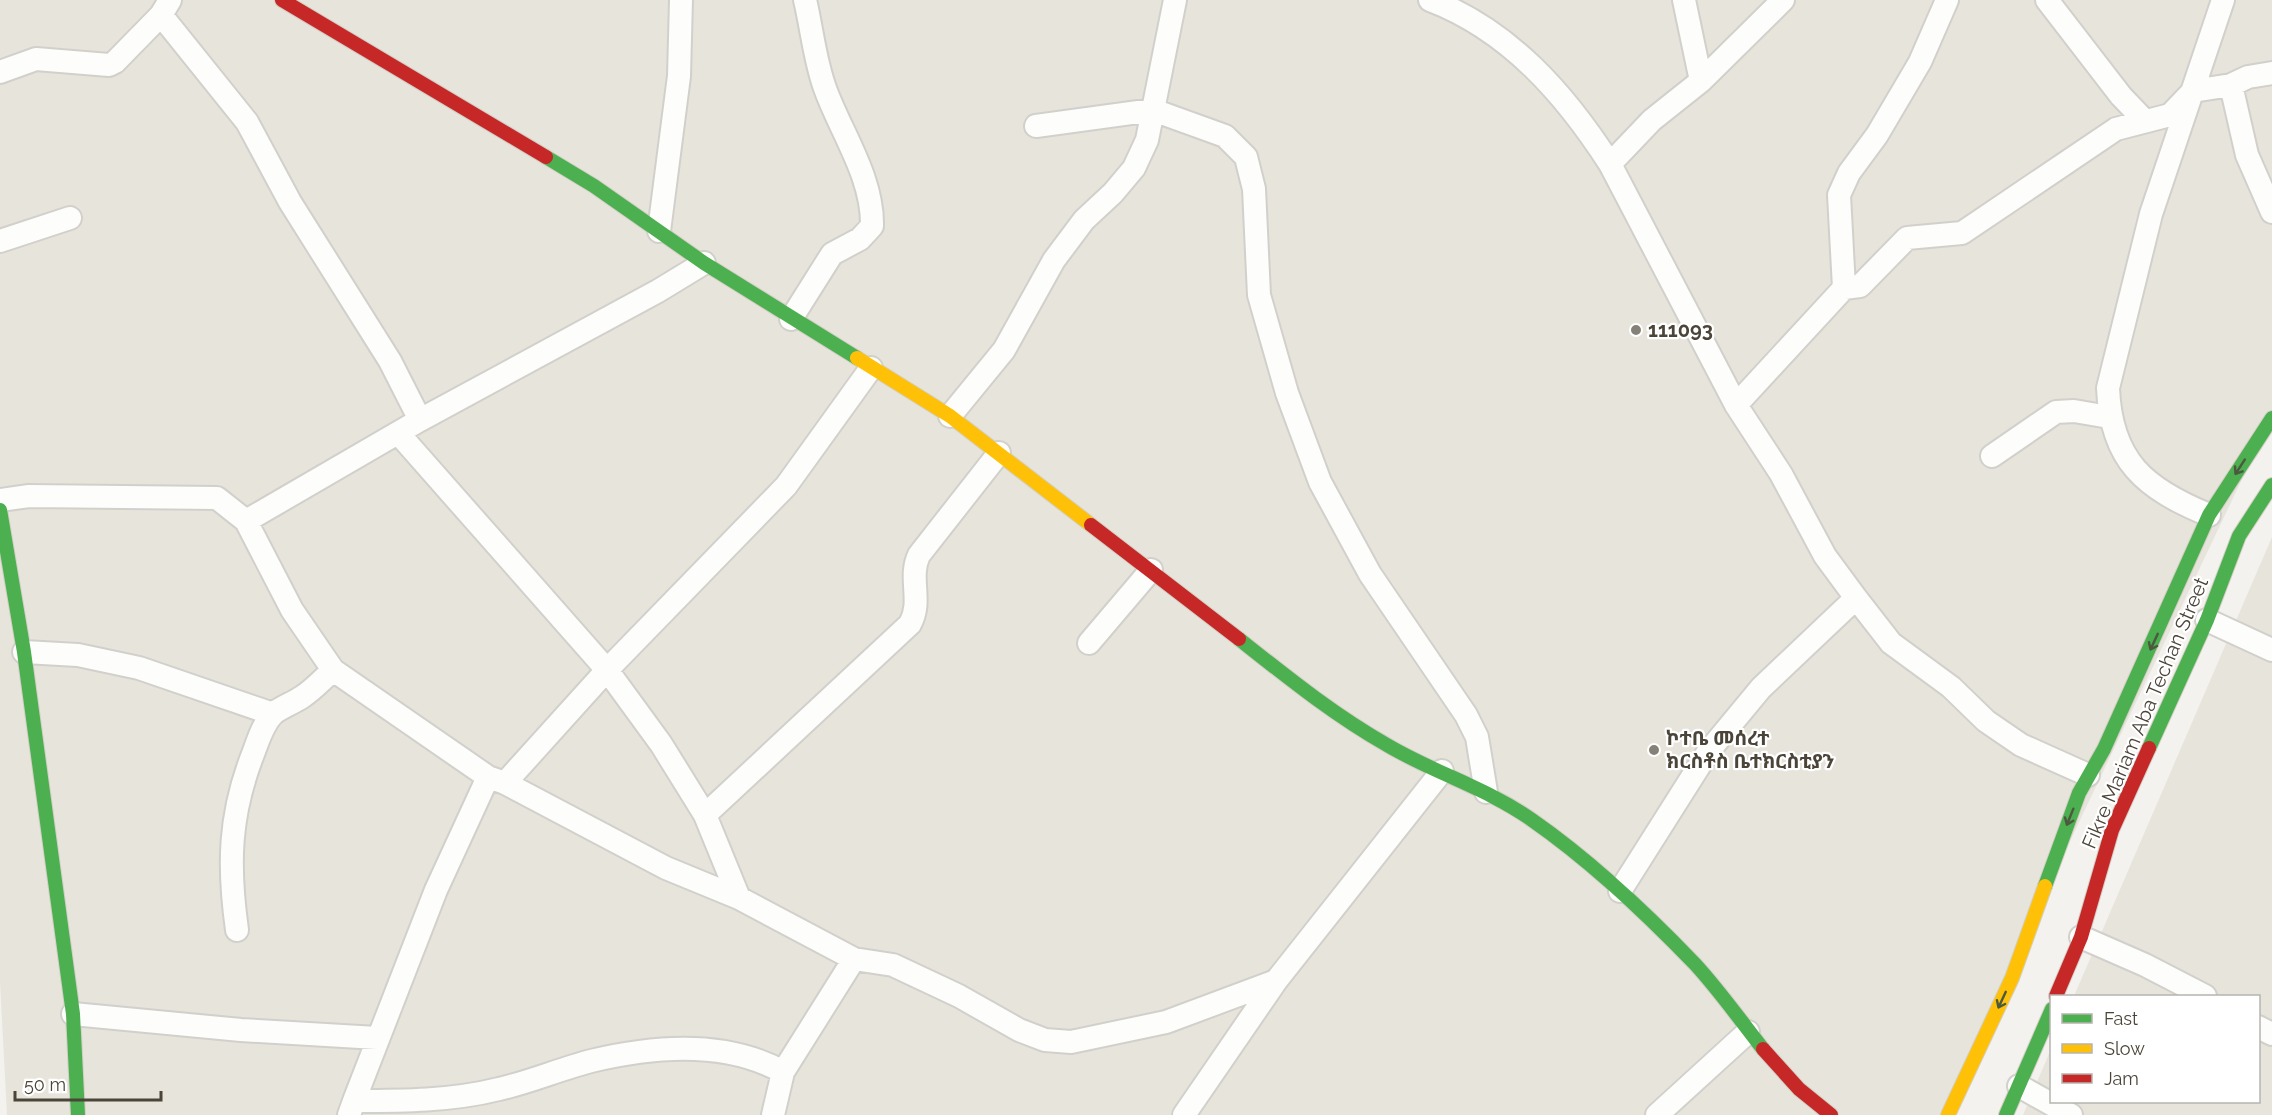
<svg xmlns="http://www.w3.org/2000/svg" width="2272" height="1115" font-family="Raleway,'Noto Sans Ethiopic',sans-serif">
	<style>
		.residential { fill: #e7e4dc }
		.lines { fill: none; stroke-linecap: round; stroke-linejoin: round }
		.street-casing { stroke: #d2d0cb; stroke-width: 26 }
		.fast-casing { stroke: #d3cfc5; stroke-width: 16 }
		.slow-casing { stroke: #d3cfc5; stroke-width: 16 }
		.jam-casing { stroke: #d3cfc5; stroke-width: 16 }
		.street { stroke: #fdfdfc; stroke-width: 22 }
		.fast { stroke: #4caf50; stroke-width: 14 }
		.slow { stroke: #ffc107; stroke-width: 14 }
		.jam { stroke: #c62828; stroke-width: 14 }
		.oneway { stroke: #4b593e }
		.poi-dot { fill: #868178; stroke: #fff; stroke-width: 2 }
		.labels { text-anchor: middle; stroke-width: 4.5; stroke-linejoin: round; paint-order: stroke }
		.poi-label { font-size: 20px; font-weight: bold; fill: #4b4439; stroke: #fff; text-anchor: start }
		.street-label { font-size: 20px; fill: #4b4439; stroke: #fff }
	</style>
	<rect width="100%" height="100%" fill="#f4f2ee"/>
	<path class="residential" d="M0,0H2272V416L1940,1115H7L0,982Z
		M2272,537V1115H2023L2051,1049L2052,1102H2258V996H2074Z"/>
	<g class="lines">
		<defs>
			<path id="street" d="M170,0L161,15L247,122L290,202L390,361L420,420
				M1430,0C1509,30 1565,94 1610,164L1736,405L1781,474L1825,556L1856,598L1891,643L1951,687L1986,721L2021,745L2088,775
				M2047,0L2121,96L2144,120
				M0,72L36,59L109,65L115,62L161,15
				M1701,81L1783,0
				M2231,85L2247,155L2272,212
				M1036,126L1153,110L1225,136L1246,157L1254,189L1259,295L1287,393L1320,482L1370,574L1466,715L1477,737L1486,792
				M1610,164L1652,120L1701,81L1684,0
				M659,231L679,76L681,0
				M0,241L70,218
				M1844,288L1839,195L1849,173L1877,135L1920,62L1947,0
				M791,319L832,254L860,239L872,226C873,178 842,134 826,91C815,63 812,29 805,0
				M1736,405L1844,288L1860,286L1907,238L1962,233L2116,129L2170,115L2193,91L2231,85L2248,77L2272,73
				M950,416L1004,350L1054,260L1084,220L1113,193L1134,168L1147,140L1175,0
				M399,434L607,670L661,744L705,815L739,898
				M1992,456L2056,412L2074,411L2109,417
				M0,500L29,496L217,498L246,521L292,610L333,670L488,777L505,783L666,868L739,898L854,959
				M2209,515C2145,489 2111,461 2108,388L2151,214L2223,0
				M246,521L420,420L658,291L704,263
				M2207,620L2272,650
				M1089,643L1151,570
				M24,652L78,655L139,668L273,714
				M505,783L607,670L786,486L871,368
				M705,815L910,624C923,601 908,578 919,555L999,453
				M1620,891L1708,752L1761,688L1856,598
				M237,930C228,866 229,815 253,754C258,741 263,723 274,713C282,707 293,703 302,697C313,690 323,679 333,670
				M2081,937L2145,965L2205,996
				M73,1014L241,1030L377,1038
				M2258,1027L2272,1034
				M2019,1086L2071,1115
				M354,1101L436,890L488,777
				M349,1115L354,1101C403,1101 451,1101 499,1089C530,1082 560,1069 591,1061C653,1046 726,1040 783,1072L854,959L893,965L959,996L1019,1030L1045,1040L1071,1042L1166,1022L1276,981L1442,771
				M773,1115L783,1072
				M1184,1115L1276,981
				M1657,1115L1748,1032"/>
			<path id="fast" d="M546,157L594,186L704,263L857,358
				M0,510L24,652L73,1014L78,1115
				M1239,639C1287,677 1334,715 1387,745C1434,773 1487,788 1532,820C1591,861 1645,912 1695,964C1719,990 1741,1021 1763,1049
				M2149,748L2207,620L2239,536L2272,485
				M2045,886L2079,793L2104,749L2209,515L2272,418
				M2006,1115L2052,1009"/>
			<path id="slow" d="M857,358L950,416L1091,525
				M1948,1115L2012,978L2045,886"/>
			<path id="jam" d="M282,0L546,157
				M1091,525L1239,639
				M2056,996L2081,937L2112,830L2149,748
				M1763,1049L1799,1089L1831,1115"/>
		</defs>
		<use href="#street" class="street-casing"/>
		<use href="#fast" class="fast-casing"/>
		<use href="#slow" class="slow-casing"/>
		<use href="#jam" class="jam-casing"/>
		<use href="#street" class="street"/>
		<use href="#fast" class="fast"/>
		<use href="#slow" class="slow"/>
		<use href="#jam" class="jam"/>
	</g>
	<defs><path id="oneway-shaft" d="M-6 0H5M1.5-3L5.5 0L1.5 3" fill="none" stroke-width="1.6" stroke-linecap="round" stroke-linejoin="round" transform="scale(1.5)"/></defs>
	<g class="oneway">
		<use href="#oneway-shaft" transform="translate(2240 467) rotate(123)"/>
		<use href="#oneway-shaft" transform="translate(2154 642) rotate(115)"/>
		<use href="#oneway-shaft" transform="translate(2070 817) rotate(112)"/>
		<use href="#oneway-shaft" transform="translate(2002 1000) rotate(115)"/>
	</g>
	<g class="poi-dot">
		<circle cx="1636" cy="330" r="6"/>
		<circle cx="1654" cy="750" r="6"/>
	</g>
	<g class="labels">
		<g class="poi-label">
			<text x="1648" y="337">111093</text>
			<text x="1666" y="745">ኮተቤ መሰረተ<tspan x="1666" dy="23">ክርስቶስ ቤተክርስቲያን</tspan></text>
		</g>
		<g class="street-label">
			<text transform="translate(2145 713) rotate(-67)" y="7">Fikre Mariam Aba Techan Street</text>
		</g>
	</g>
	<rect x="2050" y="995" width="210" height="108" fill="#ffffff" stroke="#b7b4b0" stroke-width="1.5"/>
	<rect x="2062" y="1014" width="30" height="9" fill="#4caf50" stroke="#b7b4b0" stroke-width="1.5"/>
	<text x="2104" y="1025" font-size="18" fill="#4b4439">Fast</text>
	<rect x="2062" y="1044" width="30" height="9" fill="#ffc107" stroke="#b7b4b0" stroke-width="1.5"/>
	<text x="2104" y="1055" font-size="18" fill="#4b4439">Slow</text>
	<rect x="2062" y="1074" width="30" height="9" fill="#c62828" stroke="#b7b4b0" stroke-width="1.5"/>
	<text x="2104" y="1085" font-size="18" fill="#4b4439">Jam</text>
	<path d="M15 1091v9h146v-9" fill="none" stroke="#4b4439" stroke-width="3"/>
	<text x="24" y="1091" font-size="18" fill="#4b4439" stroke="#ffffff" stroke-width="4.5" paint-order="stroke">50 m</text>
</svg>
